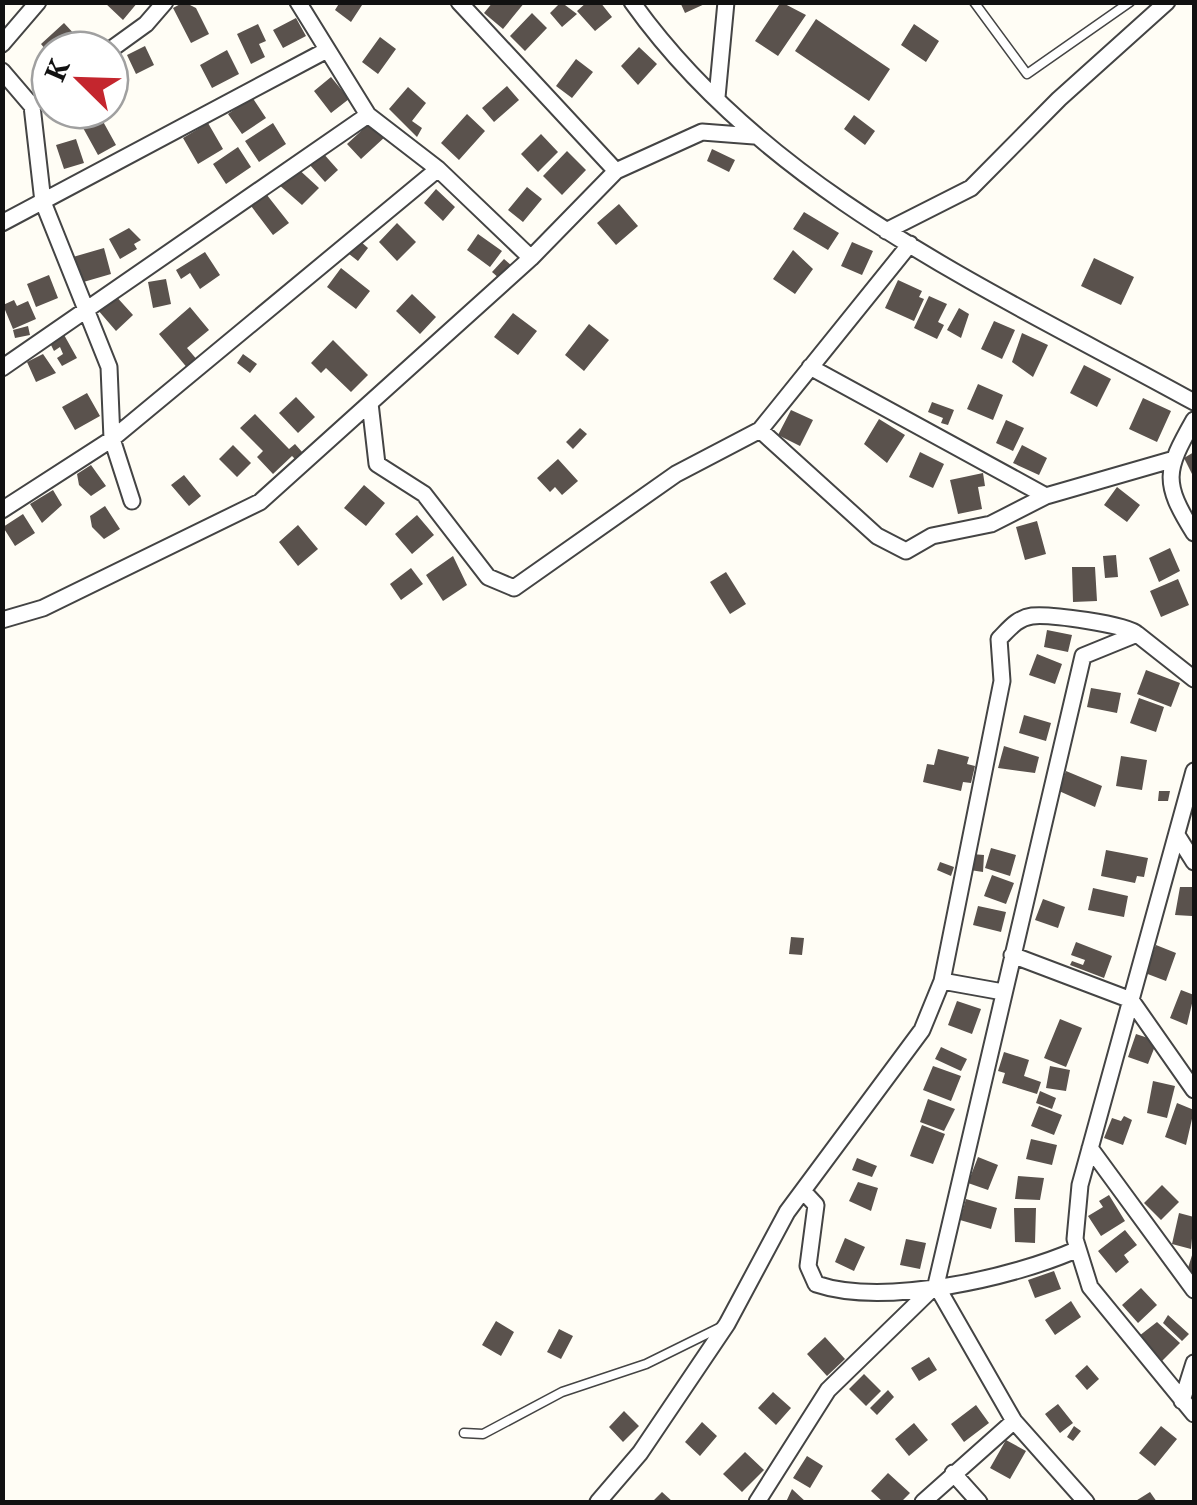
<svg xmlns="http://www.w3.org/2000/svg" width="1197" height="1505" font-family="'Noto Serif',serif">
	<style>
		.building { fill: #5a524d }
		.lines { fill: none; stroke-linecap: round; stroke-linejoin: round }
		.lane-casing { stroke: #444; stroke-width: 11 }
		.street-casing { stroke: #444; stroke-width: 19 }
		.lane { stroke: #fff; stroke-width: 8 }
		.street { stroke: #fff; stroke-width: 15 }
	</style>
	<rect width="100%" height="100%" fill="#fffdf5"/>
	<path class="building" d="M104,2H138L123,20Z
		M184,2L196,8L209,34L191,43L173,8Z
		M340,2H364L351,22L335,10Z
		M493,2H525L503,29L484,13Z
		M561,2L577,14L562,27L550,13Z
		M587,2H600L612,17L595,31L577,11Z
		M680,2H709L685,13Z
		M781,2L806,15L778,56L755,41Z
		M532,13L547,28L525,51L510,36Z
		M296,18L306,36L283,48L273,30Z
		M816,19L890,69L869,101L795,51Z
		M64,23L89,50H50V55L41,44Z
		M258,24L266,41L259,44L265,57L251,64L237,34Z
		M914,24L939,41L926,62L901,45Z
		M380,37L396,49L378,74L362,62Z
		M145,46L154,65L136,74L127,55Z
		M639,47L657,64L638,85L621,66Z
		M227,50L239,74L212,88L200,65Z
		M576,59L593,72L572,98L556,86Z
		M331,77L349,99L331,113L314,91Z
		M507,86L519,100L494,122L482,108Z
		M408,87L426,103L412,121L422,128L417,137L389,109Z
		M252,97L266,118L242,134L228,114Z
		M467,114L485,131L459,160L441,143Z
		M854,115L875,131L865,145L844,129Z
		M100,116L116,145L98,155L82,126Z
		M372,121L386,136L361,159L347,144Z
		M208,123L223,149L198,164L183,138Z
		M273,123L286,144L259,162L245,141Z
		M541,134L558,152L538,172L521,154Z
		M76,139L84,163L64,169L56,145Z
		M238,147L251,167L226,184L213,164Z
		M712,149L735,160L729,172L707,161Z
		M567,151L586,170L562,195L543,176Z
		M322,152L338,170L325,182L309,164Z
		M295,166L319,188L302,205L278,184Z
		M527,187L542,199L523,222L508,210Z
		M436,189L455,207L443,221L424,203Z
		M263,190L289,223L273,235L248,202Z
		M619,204L638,226L616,245L597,223Z
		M804,212L839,233L828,250L793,229Z
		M397,223L416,242L397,261L379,242Z
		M129,228L141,240L134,244L137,249L120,259L109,239Z
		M478,234L502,251L490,267L467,250Z
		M360,241L368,248L358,261L349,254Z
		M852,242L873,251L862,275L841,266Z
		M104,248L111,274L80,283L73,257Z
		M793,250L813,269L795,294L773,279Z
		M205,252L220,275L200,289L190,273L181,279L176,270Z
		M1094,258L1134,277L1121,305L1081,286Z
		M504,259L512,266L500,279L492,272Z
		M341,268L370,291L356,309L327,287Z
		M49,275L58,298L36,307L27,284Z
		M166,279L171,304L153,308L148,282Z
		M898,280L922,291L919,297L924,299L914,321L885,308Z
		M114,294L133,315L116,331L97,309Z
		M412,294L436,317L420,334L396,311Z
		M929,296L947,304L938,322L944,325L937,339L914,328Z
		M14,300L17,306L28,301L36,319L13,329L3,305Z
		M190,307L209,330L187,348L199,362L189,370L159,334Z
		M959,308L969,314L961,338L947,330Z
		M513,313L537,331L518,355L494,337Z
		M994,321L1015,330L1002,359L981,349Z
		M589,324L609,340L584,371L565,355Z
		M28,326L30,335L15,338L13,330Z
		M63,333L77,358L62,366L57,358L63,354L60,347L54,351L48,339Z
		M1022,333L1048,345L1033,377L1012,362Z
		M333,340L368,375L351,392L326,368L321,373L311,363Z
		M43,354L56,373L36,382L27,362Z
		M243,354L257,364L250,373L237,363Z
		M1084,365L1111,379L1097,407L1070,393Z
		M978,384L1003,395L993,420L967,409Z
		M87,393L100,416L75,430L62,407Z
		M296,397L315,417L298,433L279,413Z
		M1143,398L1171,411L1157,442L1129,429Z
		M932,402L954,410L948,425L941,423L943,418L928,412Z
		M791,410L813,420L800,446L778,435Z
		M255,414L289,449L295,444L303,453L296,460L292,456L273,474L257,457L263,451L240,428Z
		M879,419L905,435L887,463L864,444Z
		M1006,420L1024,428L1013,451L996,443Z
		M580,428L587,434L573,449L566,442Z
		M233,445L251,463L237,477L219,459Z
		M1022,445L1047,458L1039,475L1013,463Z
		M920,452L944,464L933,488L909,477Z
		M1194,452V478L1184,458Z
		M558,459L578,481L562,495L555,487L550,492L537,478Z
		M91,465L106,486L91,496L79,485L77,474Z
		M983,473L985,486L978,487L982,509L958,514L950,480Z
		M184,475L201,496L189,506L171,485Z
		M364,485L385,503L366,526L344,508Z
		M1117,487L1140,505L1127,522L1104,505Z
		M53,490L62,505L42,523L30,504Z
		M105,506L120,529L104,539L92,527L90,516Z
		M23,514L35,533L15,546L3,527Z
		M417,515L434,535L412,554L395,534Z
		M1037,521L1046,554L1025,560L1016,527Z
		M298,525L318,549L298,566L279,542Z
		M1170,548L1180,571L1159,582L1149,558Z
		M1116,555L1118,577L1105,578L1103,556Z
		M453,556L467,585L443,601L426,575Z
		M1072,567H1095L1097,601L1073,602Z
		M411,568L423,584L401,600L390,584Z
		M726,572L746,604L730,614L710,582Z
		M1178,579L1189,605L1161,617L1150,591Z
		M1047,630L1072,635L1068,652L1044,647Z
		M1037,654L1062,664L1055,684L1029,675Z
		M1146,670L1180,683L1171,707L1137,694Z
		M1091,688L1121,693L1117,713L1087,707Z
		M1139,698L1164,707L1156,732L1130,723Z
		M1024,715L1051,723L1046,741L1019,733Z
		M1004,746L1039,757L1035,773L998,768Z
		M938,749L969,757L967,764L975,766L971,783L963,782L961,791L923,782L927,764L934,765Z
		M1121,756L1147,760L1142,790L1116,786Z
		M1066,771L1102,786L1095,807L1059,791Z
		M1159,791H1170L1168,801H1158Z
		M991,848L1016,855L1010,876L985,868Z
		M1106,850L1148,858L1144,877L1137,876L1135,883L1101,876Z
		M972,854L984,855L983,872L970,870Z
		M940,862L954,867L951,876L937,870Z
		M992,875L1014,883L1006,904L984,896Z
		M1180,887H1194L1192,916L1175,915Z
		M1093,888L1128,896L1124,917L1088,910Z
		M1043,899L1065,907L1058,928L1035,920Z
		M978,906L1006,912L1001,932L973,925Z
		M791,937L804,938L802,955L789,954Z
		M1076,942L1112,956L1104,978L1070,965L1072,961L1083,965L1085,960L1071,955Z
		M1156,945L1176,953L1166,981L1145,973Z
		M1181,990L1194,995L1187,1025L1170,1018Z
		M957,1001L981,1009L972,1034L948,1025Z
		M1060,1019L1082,1028L1066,1067L1044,1058Z
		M1136,1034L1157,1041L1148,1064L1128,1057Z
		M941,1047L967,1059L961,1071L935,1059Z
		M1004,1052L1029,1060L1024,1076L1041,1082L1037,1094L1002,1083L1005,1073L998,1071Z
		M933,1066L961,1076L951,1101L923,1090Z
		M1050,1066L1070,1070L1066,1091L1046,1088Z
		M1153,1081L1175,1086L1167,1118L1147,1113Z
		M1040,1091L1056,1098L1052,1109L1036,1103Z
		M928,1099L955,1109L944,1131L920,1122Z
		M1177,1103L1194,1110L1186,1145L1165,1137Z
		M1039,1106L1062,1115L1054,1135L1031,1126Z
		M1124,1116L1132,1120L1123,1145L1104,1138L1112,1118L1121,1121Z
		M922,1125L945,1134L933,1164L910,1156Z
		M1031,1139L1057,1145L1052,1165L1026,1159Z
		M978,1157L998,1165L988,1190L968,1183Z
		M857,1158L877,1166L872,1177L852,1170Z
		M1018,1176L1044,1178L1040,1200L1015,1199Z
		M858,1182L878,1188L871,1211L849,1201Z
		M1162,1185L1179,1202L1161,1220L1144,1203Z
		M1109,1195L1125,1221L1101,1236L1088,1216L1103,1207L1099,1201Z
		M966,1199L997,1208L991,1229L960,1220Z
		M1014,1208H1036L1035,1243L1015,1242Z
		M1179,1213L1194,1217L1191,1249L1172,1244Z
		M1125,1230L1137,1245L1124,1255L1129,1262L1116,1273L1098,1251Z
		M845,1238L865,1247L854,1271L835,1262Z
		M906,1239L926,1243L920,1269L900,1265Z
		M1194,1249V1273L1187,1271Z
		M1054,1271L1061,1289L1035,1298L1028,1280Z
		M1141,1288L1157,1305L1138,1323L1122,1305Z
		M1071,1301L1081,1317L1055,1335L1045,1320Z
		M1168,1315L1189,1334L1182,1341L1163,1323Z
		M496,1321L514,1332L501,1356L482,1345Z
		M1157,1322L1180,1343L1160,1363L1139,1336Z
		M559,1329L573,1336L561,1359L547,1352Z
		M825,1337L845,1359L827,1376L807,1354Z
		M929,1357L937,1370L919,1381L911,1368Z
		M1087,1365L1099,1379L1087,1390L1075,1376Z
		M864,1374L881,1391L866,1406L849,1389Z
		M888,1390L894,1397L877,1415L870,1408Z
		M773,1392L791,1408L776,1425L758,1408Z
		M1058,1404L1073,1423L1060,1433L1045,1414Z
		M976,1405L989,1423L964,1442L951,1424Z
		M624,1411L639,1426L623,1442L609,1427Z
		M702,1422L717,1436L700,1456L685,1442Z
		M914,1423L928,1440L909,1456L895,1439Z
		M1074,1426L1081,1431L1073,1441L1067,1437Z
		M1161,1426L1177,1439L1155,1466L1139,1453Z
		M1006,1440L1026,1451L1010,1479L990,1468Z
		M745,1452L764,1470L742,1492L723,1474Z
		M807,1456L823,1466L810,1488L793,1478Z
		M888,1473L910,1493L901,1502H883L871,1491Z
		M792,1489L806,1502H786Z
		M662,1492L673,1502H652Z
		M1150,1492L1157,1502H1134Z"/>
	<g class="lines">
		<defs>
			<path id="lane" d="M974,2L1027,74L1130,2
				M464,1433L483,1434L562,1392L646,1364L723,1326"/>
			<path id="street" d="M298,2L368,115L438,169L531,258
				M459,2L616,171
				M632,2C768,193 995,292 1194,402
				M2,44L38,2
				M110,50L146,24L165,2
				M2,71L32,106L43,202L109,367L112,439L132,501
				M717,97L726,2
				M32,106L50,93
				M2,223L327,50
				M886,231L971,188L1059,99L1167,2
				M810,367L1046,496L1171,460
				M2,368L368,115
				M370,403L377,464L424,494L488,577L514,588L676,474L760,430L910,244
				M1194,420C1165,471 1162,482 1194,533
				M760,430L877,536L906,551L932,536L991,524L1046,496
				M2,510L112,439L438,169
				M2,620L43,608L260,502L531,258L616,171L702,132L754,136
				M1194,771L1080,1185L1075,1239L1090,1287L1194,1414
				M1177,835L1194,862
				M1012,955L1131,1000L1194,1090
				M942,981L1003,992
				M1090,1148L1194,1290
				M803,1191L816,1205L808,1266L816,1284C884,1307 1013,1278 1078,1249
				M936,1285L1014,1421L1086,1502
				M1182,1401L1194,1363
				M953,1473L979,1502
				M598,1502L640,1453L727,1324L787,1212L922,1030L942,981L1002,681L999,639C1009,629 1017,618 1032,616C1049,614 1126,624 1137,634
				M757,1502L828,1390L936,1285L1083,656L1137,634L1194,679
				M923,1502L1014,1421"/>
		</defs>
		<use href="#lane" class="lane-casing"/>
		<use href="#street" class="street-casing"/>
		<use href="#lane" class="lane"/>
		<use href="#street" class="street"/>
	</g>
	<rect width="1197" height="1505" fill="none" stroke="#111111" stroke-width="10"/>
	<g transform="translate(80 80) rotate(293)"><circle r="48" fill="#ffffff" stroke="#a0a0a0" stroke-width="2.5"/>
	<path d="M0-8L18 38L0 25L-18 38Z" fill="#c4262e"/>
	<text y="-15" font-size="28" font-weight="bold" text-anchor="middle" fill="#111111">K</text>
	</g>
</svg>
